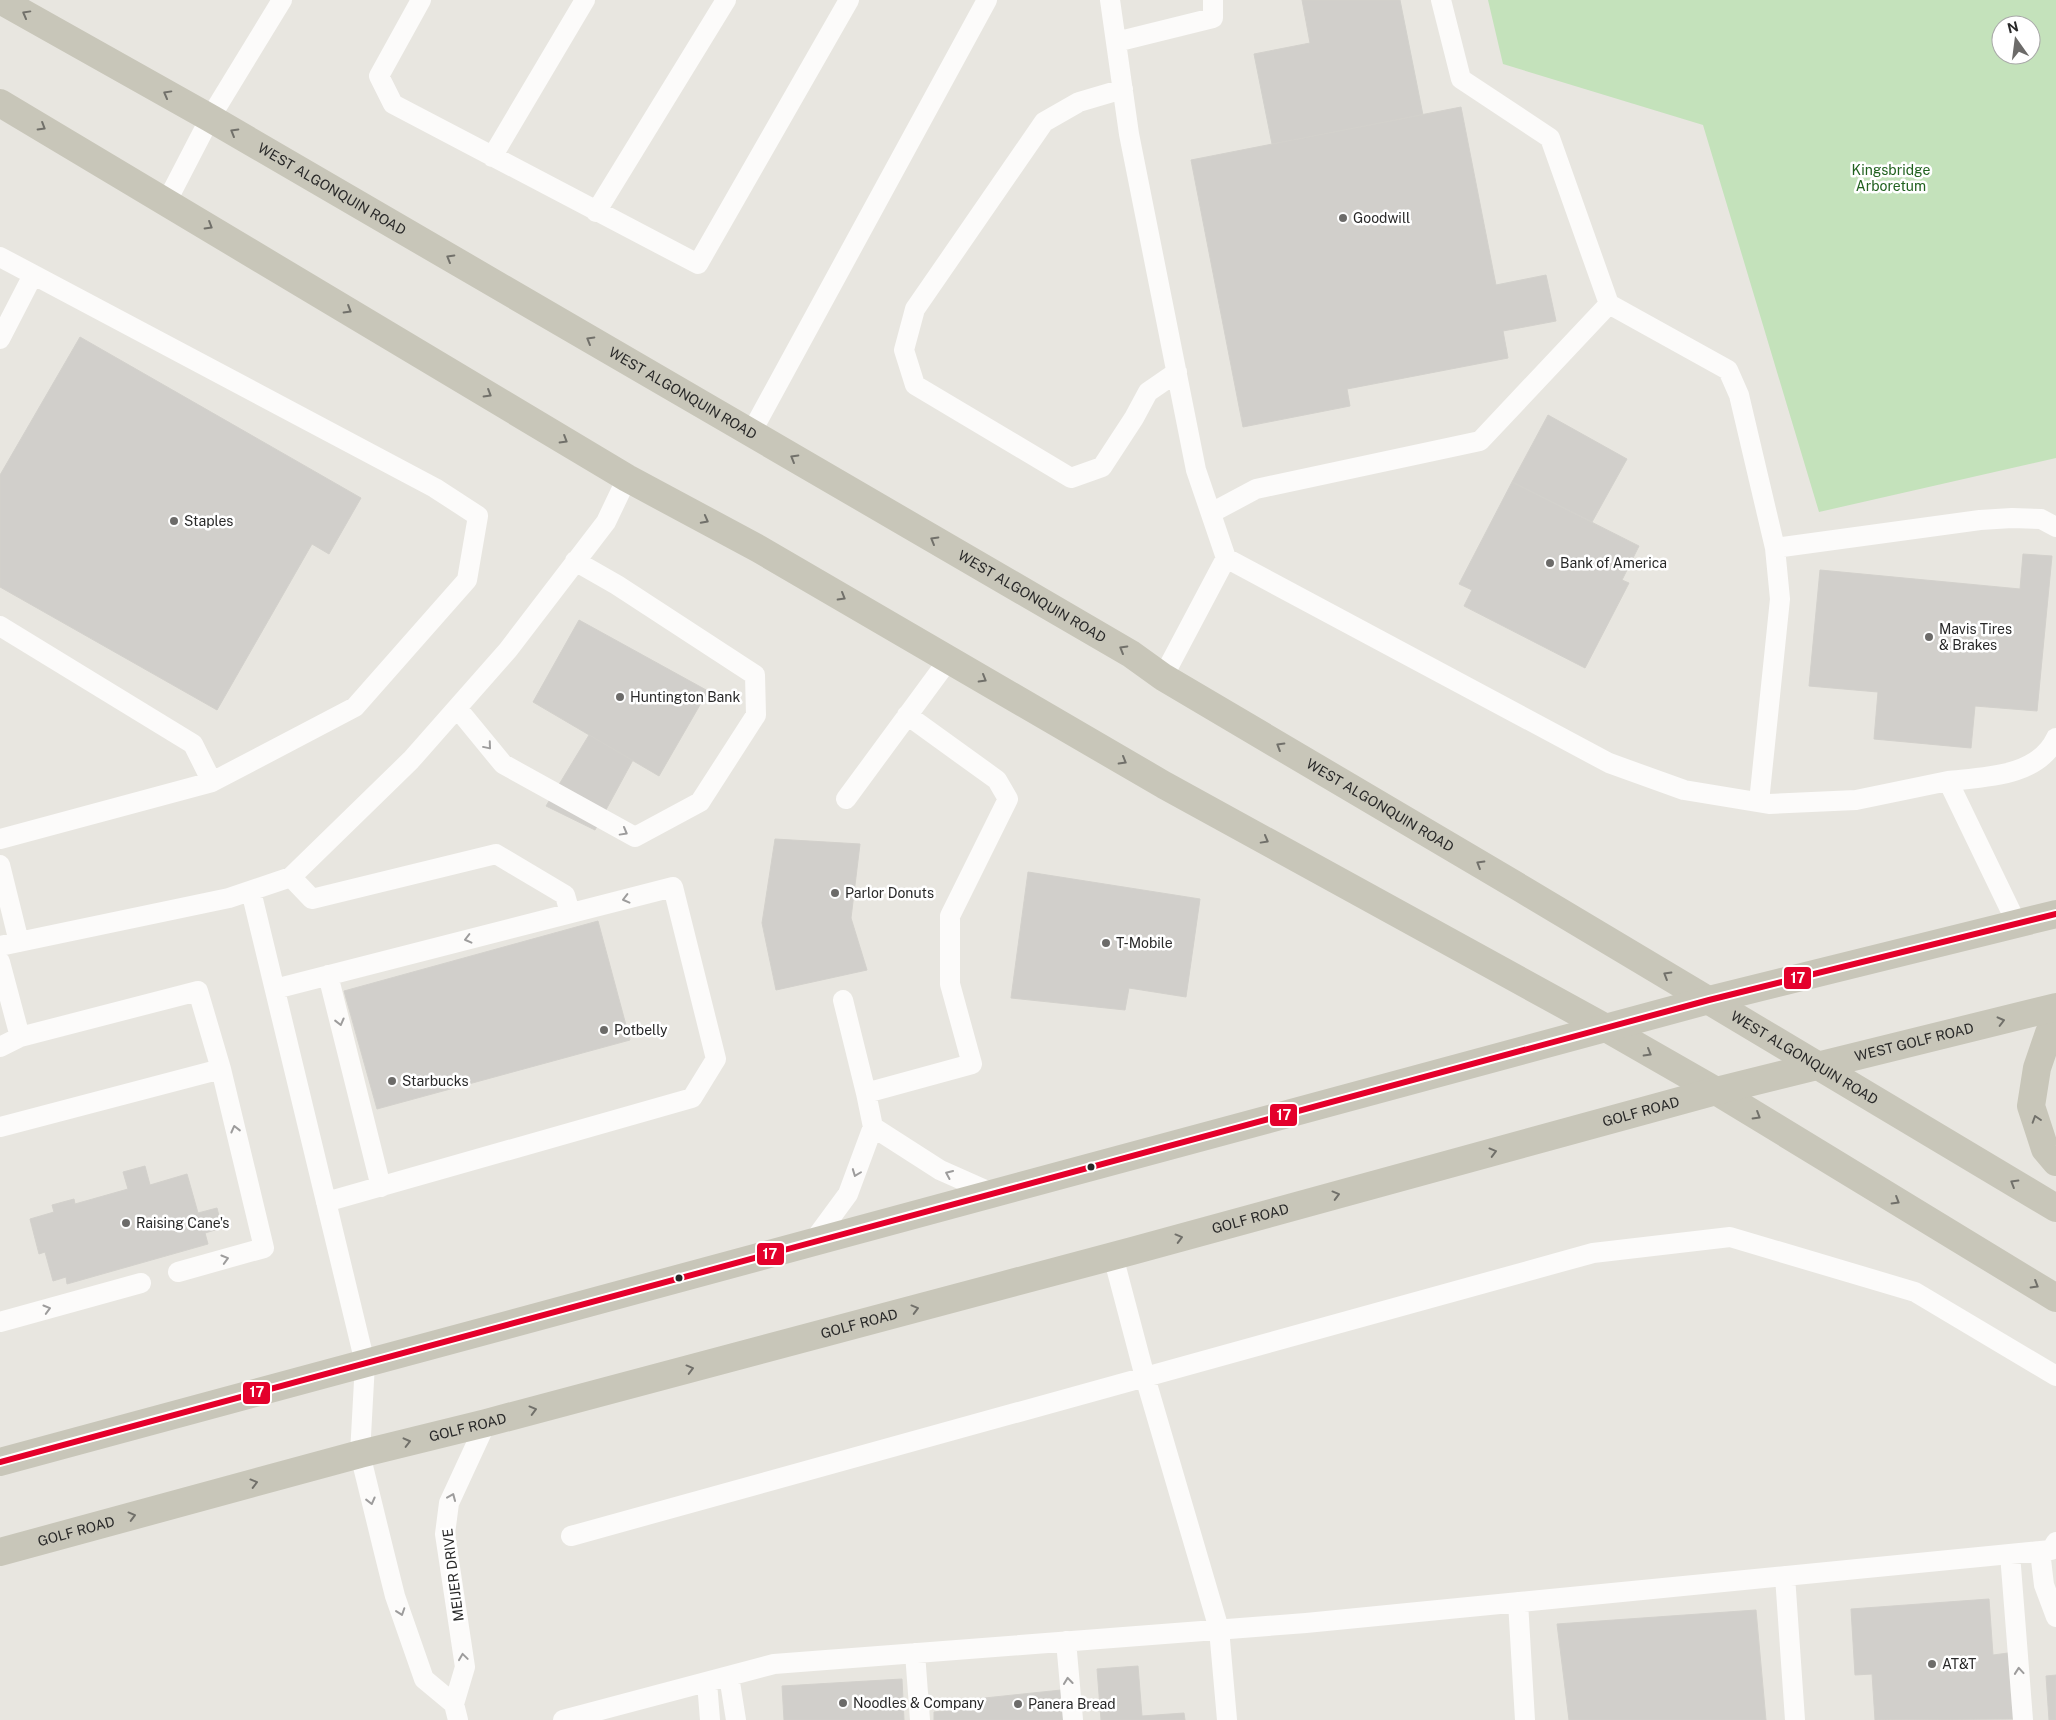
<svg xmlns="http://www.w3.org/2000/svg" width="2056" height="1720" font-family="'Public Sans',sans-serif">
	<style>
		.green { fill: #c4e2bb; fill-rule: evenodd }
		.building { fill: #d1cfcb; stroke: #d3d1cc }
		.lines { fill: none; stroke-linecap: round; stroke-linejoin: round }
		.service { stroke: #fcfbfa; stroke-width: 20 }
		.primary { stroke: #c8c6b9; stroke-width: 28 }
		.bus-1-casing { stroke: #fff; stroke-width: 10 }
		.bus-1 { stroke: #e4002b; stroke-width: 6 }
		.oneway { stroke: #71706a }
		.oneway2 { stroke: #9d9c9c }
		.poi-dot { fill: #6c6b69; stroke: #fff; stroke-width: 2 }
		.bus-dot { fill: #292929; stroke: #fff; stroke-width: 2 }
		.labels { text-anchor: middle; stroke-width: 5; stroke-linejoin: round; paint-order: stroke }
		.park-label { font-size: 14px; fill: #21611f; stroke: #fff }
		.street-label { font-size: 14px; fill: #292929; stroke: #fff }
		.poi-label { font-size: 14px; fill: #292929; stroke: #fff; text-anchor: start }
		.line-badge { stroke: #fff; stroke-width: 2 }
		.badge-label { font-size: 14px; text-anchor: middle; font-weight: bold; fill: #fff }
	</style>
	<rect width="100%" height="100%" fill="#e8e6e0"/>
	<path class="green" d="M1488,0H2056V458L1819,512L1703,125L1503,64ZM2001,25H2031V55H2001Z"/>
	<path class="building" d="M1302,0H1400L1423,115L1272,144L1254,54L1310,43Z
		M1461,107L1496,285L1546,275L1556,321L1503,331L1508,358L1347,389L1350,406L1243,427L1191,160Z
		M80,337L361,498L329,554L312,544L217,710L0,587V475Z
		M1548,415L1627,459L1592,522L1512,482Z
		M1512,482L1639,546L1622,580L1629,583L1585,668L1464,606L1472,590L1459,584Z
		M2023,554L2052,556L2037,711L1975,706L1971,748L1874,739L1878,692L1809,686L1820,570L2020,589Z
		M579,620L708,691L659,776L533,702Z
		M589,735L633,760L595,830L546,806Z
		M775,839L860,844L851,918L867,970L776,990L762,923Z
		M1028,872L1200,899L1186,997L1129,988L1125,1010L1011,998Z
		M598,921L630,1040L377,1109L344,991Z
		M145,1166L150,1185L187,1174L198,1213L217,1208L222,1228L205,1233L208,1244L67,1284L66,1277L53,1281L45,1252L39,1254L30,1219L54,1212L52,1205L74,1199L75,1204L128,1189L123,1172Z
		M1989,1599L1993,1655L2008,1653L2013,1719L1875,1720L1872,1674L1855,1675L1851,1609Z
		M1756,1610L1766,1720H1569L1557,1624Z
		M1138,1666L1142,1716L1184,1713L1185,1720H1101L1097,1669Z
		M2056,1675V1720H2049L2046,1676Z
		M902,1679L904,1720H784L782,1686Z
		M1061,1690L1064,1720H934V1712L972,1708L975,1699Z"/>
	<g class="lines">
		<path class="service" d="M421,0L379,76L393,104L698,264L849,0
			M1110,0L1129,134L1196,470L1226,558L1163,677
			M1441,0L1461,79L1550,138L1609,304L1728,370L1739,395L1775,548L1780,599L1759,802
			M1116,42L1213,18V0
			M1123,89L1079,102L1044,122L915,309L904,350L915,385L1071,478L1102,467L1134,418L1148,392L1177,372
			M492,157L585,0
			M167,201L210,118L282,0
			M596,212L726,0
			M0,257L435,488L478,516L467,580L355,707L212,782L0,839
			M0,339L33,275
			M751,433L987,0
			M1211,513L1256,489L1480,441L1609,304
			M1775,548L1980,520L2012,518L2041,519L2056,527
			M1226,558L1609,763L1684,790L1769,804L1856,800L1948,781L2017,924
			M0,626L193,744L212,782
			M457,708L503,764L635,837L700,802L756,715L755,675L617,585L575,561
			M1948,781C1984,777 2038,777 2056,738
			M846,799L949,659
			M0,865L19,942
			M291,877L312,899L496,854L565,895L570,913
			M251,891L365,1363L360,1454L384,1552L395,1596L424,1679L454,1704
			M0,946L229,898L291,877L411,760L508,650L606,522L627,478
			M0,962L20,1037
			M328,975L381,1187
			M275,989L673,887L716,1059L692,1098L326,1202
			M843,1000L866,1093L972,1064L950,984V916L1008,799L997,780L907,715
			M0,1047L20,1037L198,991L221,1069L0,1127
			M873,1127L940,1170L994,1194
			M812,1243L848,1194L871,1132L873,1127L866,1093
			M1113,1256L1145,1377L1219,1629L1227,1720
			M178,1272L264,1248L221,1069
			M0,1322L141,1283
			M571,1536L1593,1253L1730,1237L1915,1292L2056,1376
			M2040,1551L2044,1585L2056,1617
			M2010,1554L2023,1720
			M1785,1576L1795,1720
			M1518,1602L1525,1720
			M1066,1641L1073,1720
			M915,1653L920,1720
			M729,1676L736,1720
			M707,1682L710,1720
			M458,1720L454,1704L465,1667L445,1534L449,1503L486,1423
			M563,1720L774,1664L1306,1623L2040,1551L2051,1550L2056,1542"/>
		<g class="primary">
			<path id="s1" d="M0,0L210,118L1131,654L1163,677L1522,889L2056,1208"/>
			<path d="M0,103L627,478L759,549L1164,785L1606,1028L1716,1091L2056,1298"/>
			<path d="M2056,1025L2049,1033L2037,1068L2031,1106L2045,1149L2056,1162"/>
			<path d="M0,1462L1709,1000L2056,914"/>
			<path id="s2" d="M0,1552L360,1454L486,1423L1132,1251L1716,1091L2056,1007"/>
		</g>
		<defs>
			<path id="bus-1" d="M0,1462L1709,1000L2056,914"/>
		</defs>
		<use href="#bus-1" class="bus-1-casing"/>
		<use href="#bus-1" class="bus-1"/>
	</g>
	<defs><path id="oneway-chevron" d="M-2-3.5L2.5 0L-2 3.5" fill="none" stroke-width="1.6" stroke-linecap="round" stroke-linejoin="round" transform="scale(1.25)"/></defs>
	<g class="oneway">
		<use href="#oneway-chevron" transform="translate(26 14) rotate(-151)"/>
		<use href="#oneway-chevron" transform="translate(167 94) rotate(-151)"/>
		<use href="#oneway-chevron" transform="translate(42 127) rotate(31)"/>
		<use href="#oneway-chevron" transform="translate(234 132) rotate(-150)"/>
		<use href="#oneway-chevron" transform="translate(209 226) rotate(31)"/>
		<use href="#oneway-chevron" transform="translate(450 258) rotate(-150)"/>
		<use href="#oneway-chevron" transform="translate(348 310) rotate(31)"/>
		<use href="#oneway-chevron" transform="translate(590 340) rotate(-150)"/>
		<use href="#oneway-chevron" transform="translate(488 394) rotate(31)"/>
		<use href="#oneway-chevron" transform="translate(564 440) rotate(31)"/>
		<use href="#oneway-chevron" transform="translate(794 458) rotate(-150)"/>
		<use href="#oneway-chevron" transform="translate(705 520) rotate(28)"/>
		<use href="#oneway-chevron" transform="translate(934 540) rotate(-150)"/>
		<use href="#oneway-chevron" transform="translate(842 597) rotate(30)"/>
		<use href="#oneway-chevron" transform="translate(1123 649) rotate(-150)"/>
		<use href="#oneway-chevron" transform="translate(983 679) rotate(30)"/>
		<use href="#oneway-chevron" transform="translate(1280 746) rotate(-149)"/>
		<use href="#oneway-chevron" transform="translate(1123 761) rotate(30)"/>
		<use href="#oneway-chevron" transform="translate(1265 840) rotate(29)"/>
		<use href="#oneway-chevron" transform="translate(1480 864) rotate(-149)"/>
		<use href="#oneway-chevron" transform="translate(1667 975) rotate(-149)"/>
		<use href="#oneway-chevron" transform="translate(2001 1021) rotate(-14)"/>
		<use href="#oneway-chevron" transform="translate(1648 1053) rotate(30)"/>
		<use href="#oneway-chevron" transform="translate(1757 1116) rotate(31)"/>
		<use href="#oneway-chevron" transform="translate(2036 1119) rotate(-108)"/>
		<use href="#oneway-chevron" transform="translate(1493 1152) rotate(-15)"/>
		<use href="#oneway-chevron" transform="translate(2014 1183) rotate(-149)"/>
		<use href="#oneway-chevron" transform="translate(1336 1195) rotate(-15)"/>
		<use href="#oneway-chevron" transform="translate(1896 1201) rotate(31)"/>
		<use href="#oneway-chevron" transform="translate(1179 1238) rotate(-15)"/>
		<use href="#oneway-chevron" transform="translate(2035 1285) rotate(31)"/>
		<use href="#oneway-chevron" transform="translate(915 1309) rotate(-15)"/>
		<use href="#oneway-chevron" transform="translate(690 1369) rotate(-15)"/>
		<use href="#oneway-chevron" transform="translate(533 1410) rotate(-15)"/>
		<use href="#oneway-chevron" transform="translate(407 1442) rotate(-14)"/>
		<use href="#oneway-chevron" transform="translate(254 1483) rotate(-15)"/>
		<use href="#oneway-chevron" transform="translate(132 1516) rotate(-15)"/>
	</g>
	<g class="oneway2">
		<use href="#oneway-chevron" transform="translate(488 746) rotate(50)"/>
		<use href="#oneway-chevron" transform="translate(624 832) rotate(29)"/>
		<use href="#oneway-chevron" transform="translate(626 899) rotate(166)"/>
		<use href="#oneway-chevron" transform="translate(468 939) rotate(166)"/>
		<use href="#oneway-chevron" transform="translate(340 1022) rotate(76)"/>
		<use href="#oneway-chevron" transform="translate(235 1129) rotate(-104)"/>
		<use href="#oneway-chevron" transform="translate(856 1173) rotate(111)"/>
		<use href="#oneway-chevron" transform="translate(949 1174) rotate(-156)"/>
		<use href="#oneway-chevron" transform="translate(225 1259) rotate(-16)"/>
		<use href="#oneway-chevron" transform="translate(47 1309) rotate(-16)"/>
		<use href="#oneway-chevron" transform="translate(452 1497) rotate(-67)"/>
		<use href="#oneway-chevron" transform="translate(371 1501) rotate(76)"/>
		<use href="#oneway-chevron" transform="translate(401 1612) rotate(71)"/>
		<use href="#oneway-chevron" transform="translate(463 1657) rotate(-98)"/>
		<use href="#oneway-chevron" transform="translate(2019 1671) rotate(-95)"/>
		<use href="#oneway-chevron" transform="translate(1068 1681) rotate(-96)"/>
	</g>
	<g class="poi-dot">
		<circle cx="1343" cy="218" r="5"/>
		<circle cx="174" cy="521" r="5"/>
		<circle cx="1550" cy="563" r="5"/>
		<circle cx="1929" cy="637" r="5"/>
		<circle cx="620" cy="697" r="5"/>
		<circle cx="835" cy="893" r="5"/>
		<circle cx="1106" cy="943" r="5"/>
		<circle cx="604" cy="1030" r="5"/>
		<circle cx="392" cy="1081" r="5"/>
		<circle cx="126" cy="1223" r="5"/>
		<circle cx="1932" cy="1664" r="5"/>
		<circle cx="843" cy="1703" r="5"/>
		<circle cx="1018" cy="1704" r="5"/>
	</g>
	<g class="bus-dot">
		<circle cx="1091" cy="1167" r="4.5"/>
		<circle cx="679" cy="1278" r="4.5"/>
	</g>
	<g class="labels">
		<g class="park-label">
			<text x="1891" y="175">Kingsbridge<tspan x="1891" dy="16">Arboretum</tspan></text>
		</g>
		<g class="street-label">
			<text dy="5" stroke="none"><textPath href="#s1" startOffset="382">WEST ALGONQUIN ROAD</textPath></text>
			<text dy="5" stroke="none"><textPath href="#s1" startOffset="788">WEST ALGONQUIN ROAD</textPath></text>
			<text dy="5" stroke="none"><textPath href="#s1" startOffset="1192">WEST ALGONQUIN ROAD</textPath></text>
			<text dy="5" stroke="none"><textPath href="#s1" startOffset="1598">WEST ALGONQUIN ROAD</textPath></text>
			<text dy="5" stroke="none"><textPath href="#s2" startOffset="1981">WEST GOLF ROAD</textPath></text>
			<text dy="5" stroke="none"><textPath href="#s1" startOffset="2092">WEST ALGONQUIN ROAD</textPath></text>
			<text dy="5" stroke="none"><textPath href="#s2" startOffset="1699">GOLF ROAD</textPath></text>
			<text dy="5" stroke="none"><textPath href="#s2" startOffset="1294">GOLF ROAD</textPath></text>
			<text dy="5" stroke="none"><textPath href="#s2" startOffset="889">GOLF ROAD</textPath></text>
			<text dy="5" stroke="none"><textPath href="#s2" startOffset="484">GOLF ROAD</textPath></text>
			<text dy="5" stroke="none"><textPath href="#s2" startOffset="79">GOLF ROAD</textPath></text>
			<text transform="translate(453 1575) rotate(-97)" y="5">MEIJER DRIVE</text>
		</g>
		<g class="poi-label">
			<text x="1353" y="223">Goodwill</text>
			<text x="184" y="526">Staples</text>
			<text x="1560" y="568">Bank of America</text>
			<text x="1939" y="634">Mavis Tires<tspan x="1939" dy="16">&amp; Brakes</tspan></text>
			<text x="630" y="702">Huntington Bank</text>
			<text x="845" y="898">Parlor Donuts</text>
			<text x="1116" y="948">T-Mobile</text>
			<text x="614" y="1035">Potbelly</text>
			<text x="402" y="1086">Starbucks</text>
			<text x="136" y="1228">Raising Cane's</text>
			<text x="1942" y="1669">AT&amp;T</text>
			<text x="853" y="1708">Noodles &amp; Company</text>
			<text x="1028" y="1709">Panera Bread</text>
		</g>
	</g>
	<g class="line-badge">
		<rect x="1783" y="966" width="29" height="24" rx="5" fill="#e4002b"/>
		<rect x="1269" y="1103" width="29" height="24" rx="5" fill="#e4002b"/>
		<rect x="756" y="1242" width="29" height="24" rx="5" fill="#e4002b"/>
		<rect x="242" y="1381" width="29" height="24" rx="5" fill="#e4002b"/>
	</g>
	<g class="badge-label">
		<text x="1798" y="983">17</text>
		<text x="1284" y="1120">17</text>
		<text x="770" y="1259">17</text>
		<text x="257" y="1397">17</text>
	</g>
	<g transform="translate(2016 40) rotate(346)"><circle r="24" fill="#ffffff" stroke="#a9a9a9"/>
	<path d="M0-4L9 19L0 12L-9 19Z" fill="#6c6b69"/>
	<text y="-8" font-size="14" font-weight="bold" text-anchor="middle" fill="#292929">N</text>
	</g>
</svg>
